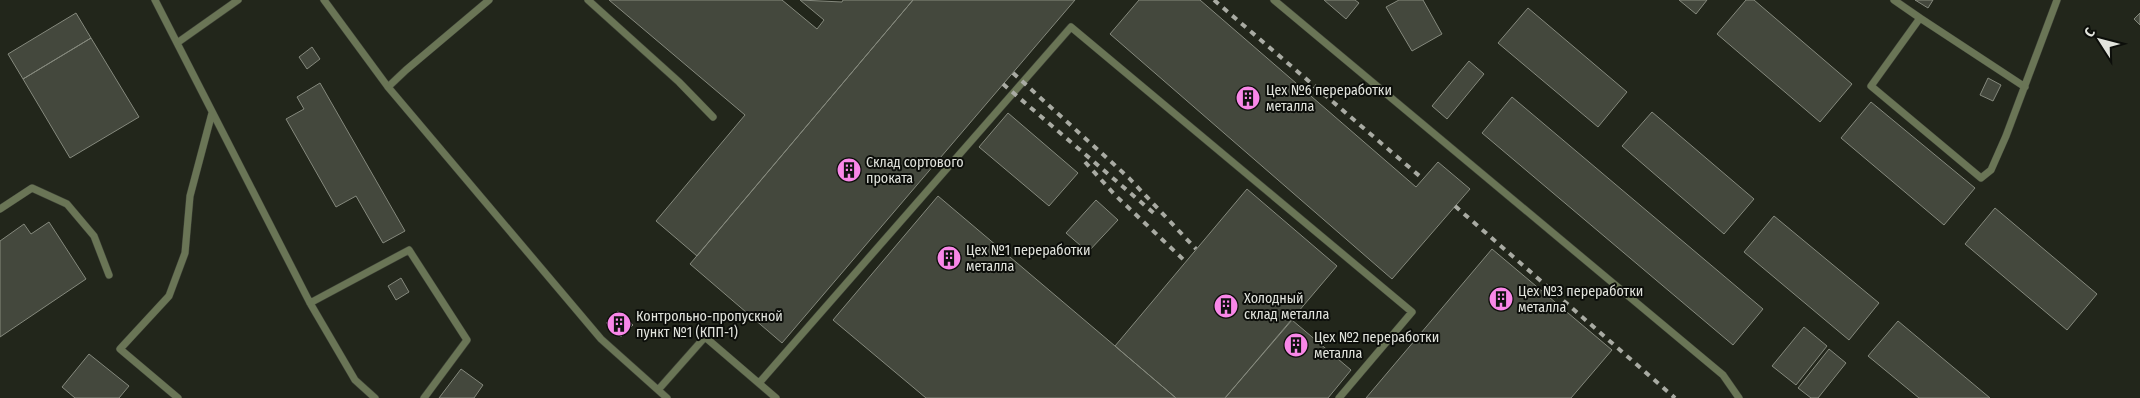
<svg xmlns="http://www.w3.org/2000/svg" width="2140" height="398" font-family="'Fira Sans Condensed',sans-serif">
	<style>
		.building { fill: #44483d; stroke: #85897d }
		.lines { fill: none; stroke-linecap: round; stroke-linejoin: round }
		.lane-casing { stroke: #3d4136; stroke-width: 8 }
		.lane { stroke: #6a7556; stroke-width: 7 }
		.rail { stroke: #a9aba3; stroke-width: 4; stroke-dasharray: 6 6; stroke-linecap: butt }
		.labels { text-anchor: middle; stroke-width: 4; stroke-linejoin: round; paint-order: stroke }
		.poi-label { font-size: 14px; fill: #e2e4dd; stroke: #0c0e0a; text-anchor: start }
	</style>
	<rect width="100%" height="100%" fill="#22261b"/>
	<path class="building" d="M609,0H782L817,29L824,20L800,0L842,2L843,0H913L697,256L656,221L745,115Z
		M913,0H1075L782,343L690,264Z
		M1139,0H1200L1416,187L1438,162L1470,189L1392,279L1110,34Z
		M1324,0H1355L1359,3L1346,19Z
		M1399,0H1423L1442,34L1412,51L1386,7Z
		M1679,0H1707L1696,14Z
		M1746,0H1754L1852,84L1820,122L1717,34Z
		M1915,0H1933L1928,8Z
		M1528,8L1627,92L1598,127L1498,43Z
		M76,13L91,38L23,79L8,54Z
		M2140,13V25L2134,19Z
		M91,38L139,117L70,158L23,79Z
		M312,47L320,59L307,69L299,57Z
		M1469,61L1484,74L1447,119L1432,106Z
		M1988,78L2001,85L1993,101L1980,95Z
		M320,83L405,231L383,243L356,196L336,207L286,119L304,109L297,97Z
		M1512,97L1763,309L1733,345L1482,133Z
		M1871,102L1975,188L1944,225L1841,138Z
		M1652,112L1754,199L1724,234L1622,146Z
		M1008,113L1078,173L1049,206L979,147Z
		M1247,189L1337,266L1225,398H1176L1115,346Z
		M938,196L1115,346L1176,398H926L833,320Z
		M1096,200L1118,220L1088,252L1066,233Z
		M1995,208L2097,294L2067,330L1965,244Z
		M1774,216L1879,303L1849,340L1744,252Z
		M49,222L86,279L0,337V241L24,224L31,234Z
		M1492,249L1612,350L1571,398H1366Z
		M401,278L409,292L396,300L388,286Z
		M618,311L633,325L621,337L606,323Z
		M1292,320L1351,370L1328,398H1225Z
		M1898,321L1990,398H1919L1868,356Z
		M1804,327L1827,346L1796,385L1772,366Z
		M1829,349L1846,363L1818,398H1811L1798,388Z
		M89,354L129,386L119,398H75L62,387Z
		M461,369L483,385L474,398H439Z"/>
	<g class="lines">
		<defs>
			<path id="lane" d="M155,0L310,303L355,380L375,398
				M324,0L388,87L601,339L667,398
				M588,0L679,82L713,117
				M1274,0L1723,375L1739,398
				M1894,0L1920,18
				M177,43L238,0
				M388,87L406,70L489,0
				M2025,87L1920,18L1871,86L1981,178L1991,170L2006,136L2057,0
				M0,209L32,188L67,204L94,236L109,275
				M310,303L409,250L467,340L424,398
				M759,383L1071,27L1412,312L1339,398
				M658,390L705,337L776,398
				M178,398L120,349L169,296L185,253L190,196L212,113"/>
		</defs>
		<use href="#lane" class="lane-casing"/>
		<use href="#lane" class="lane"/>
		<path class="rail" d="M1214,0L1423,179
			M1013,73L1129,178L1196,249
			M1003,84L1156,215
			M1085,162L1115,195L1186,262
			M1455,206L1675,398"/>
	</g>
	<defs>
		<symbol id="building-disc" viewBox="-11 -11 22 22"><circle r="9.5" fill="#f987e8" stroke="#0c0e0a"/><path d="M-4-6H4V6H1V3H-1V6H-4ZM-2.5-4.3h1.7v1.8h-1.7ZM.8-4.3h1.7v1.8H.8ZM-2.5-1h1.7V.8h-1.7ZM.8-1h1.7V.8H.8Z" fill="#111"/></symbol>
	</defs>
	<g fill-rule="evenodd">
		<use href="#building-disc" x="1234" y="84" width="28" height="28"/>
		<use href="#building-disc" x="835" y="156" width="28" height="28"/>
		<use href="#building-disc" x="935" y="244" width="28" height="28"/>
		<use href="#building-disc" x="1487" y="285" width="28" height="28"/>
		<use href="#building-disc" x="1212" y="292" width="28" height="28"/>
		<use href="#building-disc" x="605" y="310" width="28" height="28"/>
		<use href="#building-disc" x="1282" y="331" width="28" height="28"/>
	</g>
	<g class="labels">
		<g class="poi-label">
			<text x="1266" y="95">Цех №6 переработки<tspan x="1266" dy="16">металла</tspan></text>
			<text x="866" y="167">Склад сортового<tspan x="866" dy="16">проката</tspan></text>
			<text x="966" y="255">Цех №1 переработки<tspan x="966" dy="16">металла</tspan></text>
			<text x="1518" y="296">Цех №3 переработки<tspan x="1518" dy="16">металла</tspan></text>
			<text x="1244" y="303">Холодный<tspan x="1244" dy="16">склад металла</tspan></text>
			<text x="636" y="321">Контрольно-пропускной<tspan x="636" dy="16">пункт №1 (КПП-1)</tspan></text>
			<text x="1314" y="342">Цех №2 переработки<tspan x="1314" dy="16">металла</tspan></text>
		</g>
	</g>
	<g transform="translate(2100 40) rotate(306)" stroke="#0c0e0a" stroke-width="4" paint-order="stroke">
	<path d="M0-4L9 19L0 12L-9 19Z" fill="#e2e4dd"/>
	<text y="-8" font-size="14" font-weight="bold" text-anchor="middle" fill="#e2e4dd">С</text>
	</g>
</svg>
